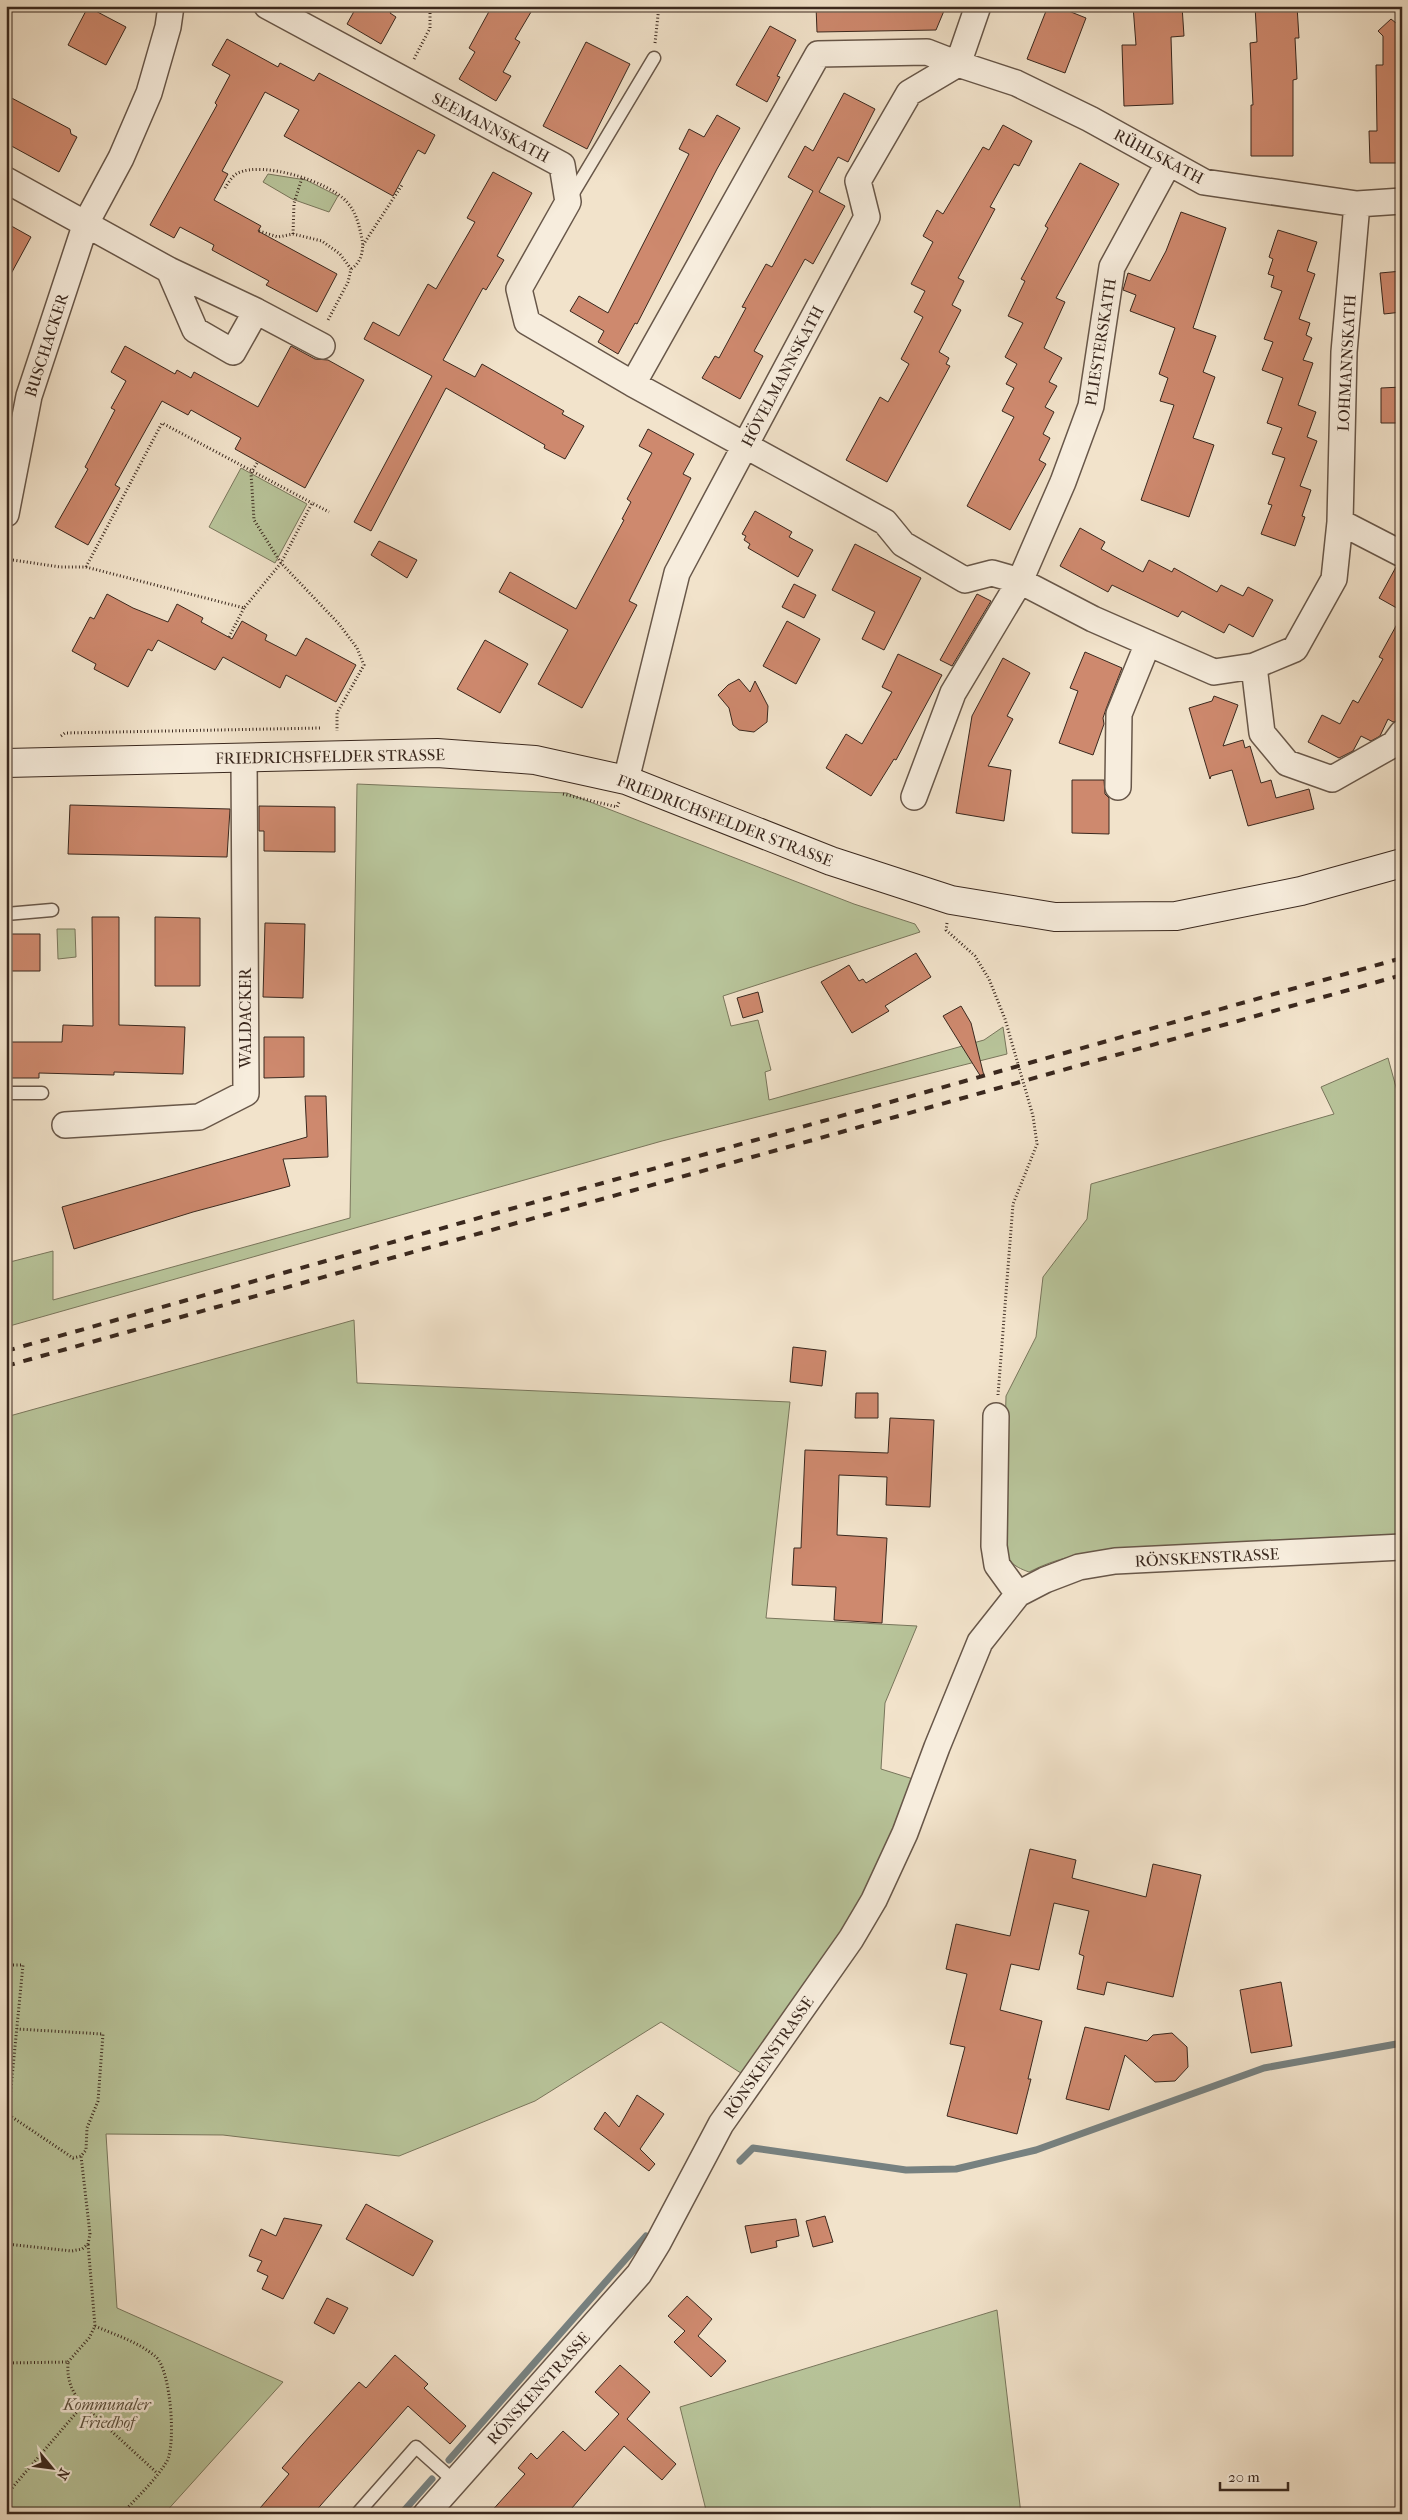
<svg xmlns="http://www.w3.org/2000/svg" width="1408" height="2520" font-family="'IM FELL French Canon',serif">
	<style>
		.green { fill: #b8c49a; stroke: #79765c }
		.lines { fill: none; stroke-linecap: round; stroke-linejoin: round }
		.stream { stroke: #778180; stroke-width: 7 }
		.building { fill: #ce896e; stroke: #3a281e }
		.lane-casing { stroke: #685749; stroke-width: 15 }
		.street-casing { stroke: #685749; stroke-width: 28 }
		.secondary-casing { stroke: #3a281e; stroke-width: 30 }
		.path { stroke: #3a281e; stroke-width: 3; stroke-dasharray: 1 2.5; stroke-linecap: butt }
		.lane { stroke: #f7eddd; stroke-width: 12 }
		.street { stroke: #f7eddd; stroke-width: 25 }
		.secondary { stroke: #f7eddd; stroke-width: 28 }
		.rail { stroke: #3a281e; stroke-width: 4; stroke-dasharray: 9 9; stroke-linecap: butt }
		.labels { text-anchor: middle; stroke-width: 5; stroke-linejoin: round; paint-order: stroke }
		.street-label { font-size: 16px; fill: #3a281e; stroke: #f7eddd }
		.park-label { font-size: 16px; font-style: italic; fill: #5a4f3d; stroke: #f7eddd }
	</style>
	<rect width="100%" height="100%" fill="#f2e3cb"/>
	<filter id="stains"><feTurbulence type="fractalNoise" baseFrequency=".004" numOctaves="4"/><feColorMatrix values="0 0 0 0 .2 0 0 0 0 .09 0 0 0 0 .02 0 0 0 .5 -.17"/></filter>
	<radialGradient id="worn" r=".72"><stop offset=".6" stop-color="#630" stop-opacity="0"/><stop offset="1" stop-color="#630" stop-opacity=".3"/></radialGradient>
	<path class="green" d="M268,174L306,180L338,196L329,212L292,199L263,182Z
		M241,468L307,504L275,563L209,527Z
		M357,784L567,793L854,904L915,924L920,932L723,996L731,1026L758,1020L771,1070L765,1072L769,1100L984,1040L1003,1027L1007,1054L662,1141L6,1327V1263L53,1251V1300L350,1218Z
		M57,929H75L76,957L58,959Z
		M1388,1058L1402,1109V1535L1114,1549C1083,1553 1056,1558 1029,1572C1012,1566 1006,1560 1002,1542L1006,1396L1036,1337L1043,1277L1087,1219L1091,1184L1334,1114L1321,1087Z
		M354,1320L357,1383L790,1402L766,1618L917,1626L885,1703L881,1769L913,1779L884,1861L848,1922L744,2075L661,2022L535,2101L399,2156L223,2135L106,2134L117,2308L283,2382L164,2514H6V1417Z
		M997,2310L1021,2514H873L871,2508L853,2514H707L680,2407Z"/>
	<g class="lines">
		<path class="stream" d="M740,2161L753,2148L906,2170L956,2169L1036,2150L1264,2068L1402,2043
			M449,2460L646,2236
			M401,2514L432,2479"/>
	</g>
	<path class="building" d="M357,6H394L390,13L396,17L381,44L347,24Z
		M492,6H521L531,12L515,39L520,42L503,72L511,76L496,101L459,79L475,52L469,48Z
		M816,6H946L936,30L817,32Z
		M1048,6H1056L1086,18L1065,73L1027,59Z
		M1133,6H1182L1184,36L1171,37L1173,104L1124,106L1122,45H1136Z
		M1255,6H1297L1299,38H1295L1297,79L1293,80V156H1251V105H1253L1250,43L1257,42Z
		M88,7L126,27L106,65L68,45Z
		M1391,19L1396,23H1402V163H1370L1369,131H1377L1376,65H1383V36L1378,31Z
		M770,26L796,40L777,76L780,77L767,102L736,85Z
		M227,39L278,67L280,63L314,81L319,73L435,135L425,154L418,150L393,196L284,136L299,110L265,92L222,171L228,174L214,200L261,226L258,231L337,274L317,312L266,285L269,281L212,250L214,245L180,227L174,238L150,225L217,105L215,103L230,75L212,65Z
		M586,42L630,64L587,149L543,126Z
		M844,93L875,109L848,162L838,157L819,192L845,206L813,264L805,259L754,351L763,356L740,399L702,378L715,356L719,358L746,308L742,307L766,264L772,267L813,191L788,177L805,146L813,151Z
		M6,95L70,129L71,134L77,137L59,172L6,143Z
		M717,115L740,128L717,169L637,324L635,323L618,354L598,342L604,331L570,311L579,296L608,313L689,154L679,149L689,129L704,137Z
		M1003,125L1032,141L1019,166L1014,164L990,207L995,209L958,278L964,281L952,305L961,310L939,352L949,358L946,364L950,366L887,482L846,460L880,397L888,402L909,364L901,359L923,317L914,312L925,291L911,284L933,242L923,236L937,210L943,214L983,147L989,150Z
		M1080,163L1119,184L1056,298L1065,302L1044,348L1062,358L1049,382L1057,386L1045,407L1054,412L1043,434L1050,438L1039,460L1046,464L1010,530L967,506L1014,417L1002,411L1014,388L1006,384L1017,364L1005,357L1023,323L1008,316L1025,281L1021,279L1048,228L1045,226Z
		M493,172L532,193L497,256L504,260L486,290L483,288L443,360L475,377L482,364L564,411L562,414L584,426L565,459L544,448L545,445L446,388L371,531L354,522L432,376L364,339L373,322L399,336L428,284L436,289L475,222L467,218Z
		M1181,212L1226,228L1193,328L1216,336L1203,372L1215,377L1193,438L1214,445L1189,517L1141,500L1174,405L1160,401L1168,378L1159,374L1175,328L1130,311L1136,295L1123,290L1128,273L1150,281L1166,251Z
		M6,223L31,237L6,283Z
		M1278,230L1317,242L1307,271L1315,274L1299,319L1310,323L1306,335L1312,338L1303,360L1313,363L1298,405L1316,412L1307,437L1317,441L1300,486L1311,490L1302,516L1305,517L1295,546L1261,534L1272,505L1268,504L1285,458L1272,454L1282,428L1267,423L1283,378L1262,370L1273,342L1264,339L1282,291L1271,287L1274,276L1268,274L1273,259L1269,257Z
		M1402,271V312L1384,314L1380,273Z
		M125,346L175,374L177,370L191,378L194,372L258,407L291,346L315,359L328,360L364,380L305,488L235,449L241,438L191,410L188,415L162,401L115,485L120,488L88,545L55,527L88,469L85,467L115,410L111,408L126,381L111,372Z
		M1402,387V423H1381V388Z
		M648,429L694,454L683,474L691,478L629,601L637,605L582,708L538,684L568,630L499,592L510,572L576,609L624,520L622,519L631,502L627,499L652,453L639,446Z
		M755,511L792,532L789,537L813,550L798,577L748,548L750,544L744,540L746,536L742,534Z
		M1080,528L1105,542L1101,549L1143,572L1149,560L1172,572L1174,568L1217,592L1221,585L1243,596L1248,587L1273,600L1253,637L1229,624L1224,633L1182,611L1178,617L1112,585L1108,592L1060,566Z
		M379,541L417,560L407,578L371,555Z
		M855,544L921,578L884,650L862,639L875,612L832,590Z
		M1396,567L1402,568V611L1379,598Z
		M794,584L816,595L804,618L782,607Z
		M107,594L133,608L168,622L177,604L203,618L201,622L232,639L242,621L267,635L265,640L296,656L306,638L356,665L336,702L286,675L280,688L223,657L215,670L158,640L152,651L148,649L128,687L94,669L96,664L72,651L90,617L94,619Z
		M977,594L991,601L952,666L940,660Z
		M1402,615V719L1393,722L1388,719L1380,736L1371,741L1361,736L1353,751L1339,758L1308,742L1322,715L1340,724L1353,700L1358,703L1383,659L1379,657Z
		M787,621L820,639L796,684L763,666Z
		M485,640L528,664L500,713L457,689Z
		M1085,652L1122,668L1106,709L1103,718L1104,724L1093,755L1059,743L1078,691L1070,688Z
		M898,654L942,675L896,760L894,759L871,796L826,768L846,734L862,744L892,692L882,687Z
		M1003,658L1030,673L1007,716L1013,719L988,766L1011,770L1004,821L956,813L972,716Z
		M739,679L750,692L755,681L768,706L767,722L754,732L739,730L733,725L729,708L718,695L728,685Z
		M1214,696L1238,705L1223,746L1243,740L1245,748L1250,746L1261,783L1271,780L1276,798L1309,789L1314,809L1248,826L1232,770L1211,776L1210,779L1189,708L1212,701Z
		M1072,780H1104L1105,794L1109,798V834L1072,833Z
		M70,805L230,809L227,857L68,854Z
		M259,806L335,807V852L264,851V831H259Z
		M92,917H119V1025L185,1027L183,1074L114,1072V1075L39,1073V1078H6V1042H62L63,1025L93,1026Z
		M155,917L200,918V986H155Z
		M265,923L305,924L303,998L263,997Z
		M6,934H40V971H6Z
		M916,953L931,977L885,1006L889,1011L852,1033L821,982L849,965L859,981L863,979L866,983Z
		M758,992L763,1012L743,1018L737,998Z
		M961,1006L971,1023L984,1076L981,1077L943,1016Z
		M264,1037H304V1077L264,1078Z
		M305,1096H326L328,1157L283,1159L290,1186L193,1212L74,1249L62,1207L307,1137Z
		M793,1347L826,1351L822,1386L790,1382Z
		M856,1393H878V1418H855Z
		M890,1418L934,1420L930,1507L886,1505L887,1477L839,1475L837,1535L887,1538L882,1623L834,1620L836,1587L792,1585L794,1548H801L805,1450L888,1453Z
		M1030,1849L1076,1860L1072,1878L1146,1897L1153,1864L1201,1875L1173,1997L1107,1982L1104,1995L1077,1989L1084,1956L1079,1954L1089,1911L1054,1903L1039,1970L1011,1964L1000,2010L1042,2021L1028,2079H1031L1017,2134L947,2116L965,2047L950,2044L967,1974L946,1969L956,1924L1010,1936Z
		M1281,1982L1292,2046L1251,2053L1240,1990Z
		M1085,2027L1147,2041L1153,2035L1172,2033L1187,2047L1188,2067L1175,2081L1155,2082L1125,2055L1109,2110L1066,2099Z
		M637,2095L664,2114L640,2149L655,2164L649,2171L594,2129L605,2112L619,2127Z
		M366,2204L433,2241L413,2276L346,2239Z
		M825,2216L833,2242L813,2247L806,2221Z
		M284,2218L322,2225L283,2299L262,2289L268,2276L257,2271L262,2261L249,2256L261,2229L276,2236Z
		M796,2219L799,2236L776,2241L777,2247L751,2253L745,2226Z
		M687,2296L712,2319L698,2336L726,2361L711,2377L674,2342L685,2331L668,2316Z
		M327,2298L348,2308L334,2334L314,2323Z
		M395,2355L428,2384L424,2388L466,2426L450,2444L408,2406L313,2514H255L289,2474L282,2468L310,2436L359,2382L366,2388Z
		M620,2365L650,2392L627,2419L676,2464L662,2480L624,2446L567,2514H489L525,2474L518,2468L531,2453L537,2459L563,2431L585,2451L619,2414L595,2392Z"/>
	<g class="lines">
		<defs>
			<path id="lane" d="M569,200L654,58
				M6,914L52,910
				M6,1093H42
				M357,2514L416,2447L454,2481"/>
			<path id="street" d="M267,6L562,165L568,202L519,289L527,322L633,384L885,522L903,544L965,580L992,573L1020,581L1093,619L1214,672L1254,666L1295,649L1334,579L1340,522L1344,352L1357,204
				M6,180L169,270L256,311L322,346
				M169,270L195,330L233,352L256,311
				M633,384L818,54L927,52L958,64L1016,83L1090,119L1204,182L1357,204L1402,201
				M6,514L29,396L86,223L121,158L149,93L168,27L171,6
				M1340,522L1402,554
				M1254,666L1262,733L1287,763L1332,779L1394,744L1402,733
				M626,780L677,573L867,217L858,181L909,93L958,64L978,6
				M1118,787L1119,714L1148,643
				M914,797L953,693L1020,581L1063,482L1091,406L1112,267L1168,164
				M65,1125L199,1117L246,1093L244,757
				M996,1416L994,1546L997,1565L1018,1594
				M426,2514L639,2274L658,2243L721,2124L851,1939L874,1900L905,1833L937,1747L980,1642L1018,1594L1045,1580L1079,1567L1115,1561L1402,1547"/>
			<path id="secondary" d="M6,763L437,753L535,760L626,780L831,861L951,900L1055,917L1176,916L1301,891L1402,863"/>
		</defs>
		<use href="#lane" class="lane-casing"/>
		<use href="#street" class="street-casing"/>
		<use href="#secondary" class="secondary-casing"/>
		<path class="path" d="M655,43L659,6
			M414,59L430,28V6
			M225,188C228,183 232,176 238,173C263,161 327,181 346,201C356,211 359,225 362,239C364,250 361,263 351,269
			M259,231L278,237L293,234L322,241L340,254L351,269L348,282L327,322
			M293,234L294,203L302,178
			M363,245L402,185
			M257,463L251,473L254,520L281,563L339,624L357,648L364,665L337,713V731
			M6,559L60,567H86L244,608L281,563L312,503L329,512
			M86,567L162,423L312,503
			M229,637L244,608
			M61,736L65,733L321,728
			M563,794L617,807L619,802
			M947,923L946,930L975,956L989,979L1005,1019L1033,1116L1037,1144L1013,1204L998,1395
			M6,1965H23L6,2139
			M6,2113L73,2158L81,2156L86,2150L87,2128L98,2101L103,2034L17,2029
			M6,2244L72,2251L82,2249L88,2244L90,2234L81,2156
			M95,2326C115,2335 139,2342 156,2357C171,2371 176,2444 167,2461C156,2480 137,2497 122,2514
			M68,2362L89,2338L95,2326L88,2244
			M6,2363L68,2362C67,2380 71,2391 83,2405L6,2495
			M83,2405L157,2473"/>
		<use href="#lane" class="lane"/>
		<use href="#street" class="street"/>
		<use href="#secondary" class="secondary"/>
		<path class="rail" d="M6,1351L1402,958
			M6,1366L1402,975"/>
	</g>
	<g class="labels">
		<g class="street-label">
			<text transform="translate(491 127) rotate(28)" y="6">SEEMANNSKATH</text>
			<text transform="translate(1159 156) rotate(28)" y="6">RÜHLSKATH</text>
			<text transform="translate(1100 342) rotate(-81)" y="6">PLIESTERSKATH</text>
			<text transform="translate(46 345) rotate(-72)" y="6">BUSCHACKER</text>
			<text transform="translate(1346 363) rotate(-87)" y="6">LOHMANNSKATH</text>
			<text transform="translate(782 376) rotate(-62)" y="6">HÖVELMANNSKATH</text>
			<text transform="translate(330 756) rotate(-1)" y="6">FRIEDRICHSFELDER STRASSE</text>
			<text transform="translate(725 820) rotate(21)" y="6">FRIEDRICHSFELDER STRASSE</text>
			<text transform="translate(245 1018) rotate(-90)" y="6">WALDACKER</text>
			<text transform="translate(1207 1557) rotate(-3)" y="6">RÖNSKENSTRASSE</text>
			<text transform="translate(768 2057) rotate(-55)" y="6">RÖNSKENSTRASSE</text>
			<text transform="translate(538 2388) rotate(-48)" y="6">RÖNSKENSTRASSE</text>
		</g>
		<g class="park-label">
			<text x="107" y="2410">Kommunaler<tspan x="107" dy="18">Friedhof</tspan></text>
		</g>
	</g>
	<rect width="1408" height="2520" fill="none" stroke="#f2e3cb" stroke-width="25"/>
	<rect x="8" y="8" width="1393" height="2505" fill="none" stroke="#3a281e" stroke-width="2.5"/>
	<rect x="12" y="12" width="1383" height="2495" fill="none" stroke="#3a281e"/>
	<g transform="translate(52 2468) rotate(119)" stroke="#f7eddd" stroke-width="4" paint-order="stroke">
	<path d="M0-4L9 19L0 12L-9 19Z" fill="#3a281e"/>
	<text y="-8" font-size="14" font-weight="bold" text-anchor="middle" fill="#3a281e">N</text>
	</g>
	<path d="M1220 2482v8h68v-8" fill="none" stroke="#3a281e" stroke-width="2.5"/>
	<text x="1228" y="2482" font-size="15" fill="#3a281e" stroke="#f7eddd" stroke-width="4" paint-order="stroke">20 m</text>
	<rect width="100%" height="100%" filter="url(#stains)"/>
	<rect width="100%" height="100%" fill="url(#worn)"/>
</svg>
